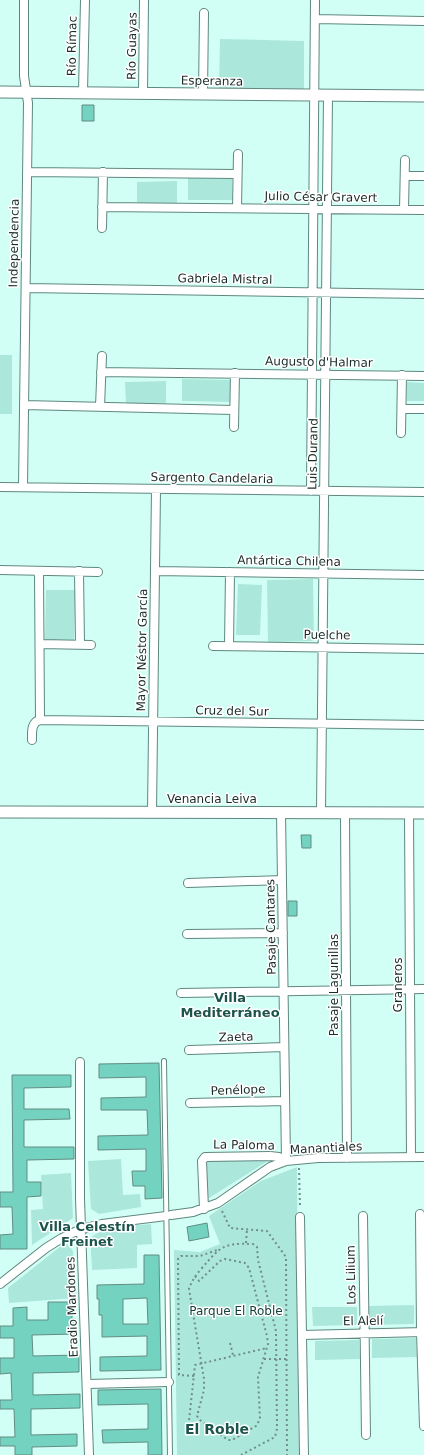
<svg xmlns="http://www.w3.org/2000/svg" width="424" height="1455" font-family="'DejaVu Sans',sans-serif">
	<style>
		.green { fill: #ace7db }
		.building { fill: #74d2c1; stroke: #628c83; fill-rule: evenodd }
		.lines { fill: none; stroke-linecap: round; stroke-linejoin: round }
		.service-casing { stroke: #5e887f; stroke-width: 6 }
		.minor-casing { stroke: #5e887f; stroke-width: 10 }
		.tertiary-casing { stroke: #5e887f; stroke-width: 13 }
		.path { stroke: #708f88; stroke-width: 2; stroke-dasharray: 2 3; stroke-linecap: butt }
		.service { stroke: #fff; stroke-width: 4 }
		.minor { stroke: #fff; stroke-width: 8 }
		.tertiary { stroke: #fff; stroke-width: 11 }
		.labels { text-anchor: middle; stroke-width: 3; stroke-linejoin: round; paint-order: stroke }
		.street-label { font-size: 12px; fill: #1a2c28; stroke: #fff }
		.park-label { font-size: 12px; fill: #16413a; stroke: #fff }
		.neighbourhood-label { font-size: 13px; font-weight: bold; fill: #1c544b; stroke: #fff }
		.quarter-label { font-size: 14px; font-weight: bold; fill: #1c544b; stroke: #fff }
	</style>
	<rect width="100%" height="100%" fill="#d2fff5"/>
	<path class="green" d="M220,39L304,41V89L219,88Z
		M188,178L232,179V200H188Z
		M177,181V203H137V182Z
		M0,355H12V414H0Z
		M182,379L231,380L230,402L182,401Z
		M166,381V403H126L125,382Z
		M407,382L424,383V401H407Z
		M313,579L314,641L268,642L267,580Z
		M238,584L262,585L260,635H236Z
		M46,590H75L74,640H45Z
		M121,1159L123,1195L140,1194L141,1207L99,1214L91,1209L88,1161Z
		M205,1159H271L206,1200Z
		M297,1167L299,1455H177L174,1250L200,1252L220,1244L209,1216L261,1181Z
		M71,1173L73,1218L32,1245L31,1210L43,1209L41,1175Z
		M151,1224L152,1244L137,1245V1268L92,1270C92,1264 90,1244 91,1239C95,1227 140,1225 151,1224Z
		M66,1242L73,1251L76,1298L9,1303L8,1288Z
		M414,1305V1324L369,1325V1306Z
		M312,1307H357V1325L313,1326Z
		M416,1338L417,1357L372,1358V1339Z
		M359,1340L360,1359L315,1360V1341Z"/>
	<path class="building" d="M82,105H94V121H82Z
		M301,835H311V848H302Z
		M288,901H297V916H288Z
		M159,1063L162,1198L145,1199V1186H133L132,1171H146V1149L98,1150V1136L148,1135L147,1110H101V1098L146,1097V1077L99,1078V1064Z
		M12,1075H71V1087L24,1088V1109H69L70,1119L24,1120V1147H74V1159L27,1160V1182H41V1196L27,1197V1249H0V1235L13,1234L12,1207H0V1192H13Z
		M207,1223L209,1237L189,1241L187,1227Z
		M144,1255H159L161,1370L100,1371V1357L147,1356V1336L102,1337V1315H99V1299H97V1285L144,1284ZM147,1298L148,1324H123V1299Z
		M48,1302H72V1319H76V1334L32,1335L33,1356L79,1355V1372L33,1373V1395L80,1394V1408L31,1409V1435L77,1434V1446L32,1447V1455H15V1446H0V1437H15L14,1409H0V1400H12L11,1373L0,1374V1358H14V1338H0V1326H13V1308L27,1307V1320H48Z
		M161,1389L162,1455H148V1442L103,1443L102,1430L148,1429V1404L98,1405V1390Z"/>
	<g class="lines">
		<defs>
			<path id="service" d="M164,1061L170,1455"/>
			<path id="minor" d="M315,19L424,21
				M83,92L85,0
				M143,93L144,0
				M203,94L204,13
				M27,172L237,174
				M405,176H424
				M102,207L424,210
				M237,208L238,154
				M404,210L405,160
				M102,228L103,172
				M26,288L424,294
				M101,372L424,376
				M24,405L234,410
				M100,407L102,356
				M402,409H424
				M234,427L235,373
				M401,433L402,375
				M0,487L424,492
				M23,487L28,103L24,76V0
				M311,491L315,0
				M0,570L98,572
				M39,571L40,720
				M79,571L80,645
				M155,571L424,575
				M40,644L91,645
				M213,646L424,649
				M229,646L230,572
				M32,740C32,732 31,722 40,720L424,725
				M152,812L156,489
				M281,812L286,1161
				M321,812L328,95
				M345,813L347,1158
				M409,813L411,1157
				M188,883L282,880
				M187,934L283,933
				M181,993L424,989
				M189,1050L284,1047
				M80,1062V1199L89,1455
				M190,1103L285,1101
				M204,1209L202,1161L205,1157L270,1156L279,1157L286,1161
				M420,1214L421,1332L424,1426
				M171,1215L193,1212L218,1203L270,1167L286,1161L318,1158L424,1157
				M363,1216L366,1435
				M300,1217L304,1455
				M0,1284L46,1248L62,1238L81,1229L102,1224L166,1216
				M302,1335L424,1332
				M87,1384L169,1382"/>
			<path id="tertiary" d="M0,92L424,96
				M0,812L424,813"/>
		</defs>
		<use href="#service" class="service-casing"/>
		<use href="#minor" class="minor-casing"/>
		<use href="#tertiary" class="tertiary-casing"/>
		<path class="path" d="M299,1168L300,1207
			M222,1211L230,1228L267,1231L286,1257L287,1455
			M246,1243L247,1229
			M195,1276L199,1281L220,1261L225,1259L245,1263L249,1268L267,1336L268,1344L258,1377L260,1419L256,1426L232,1440H228L200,1420L197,1416L204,1390V1379L189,1289C192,1280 196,1275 202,1268C221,1246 223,1243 253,1244L257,1247L258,1260L276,1331L277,1429L275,1437L241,1455
			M230,1343L233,1355
			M264,1359H287
			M194,1376L179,1375L178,1259L181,1256H200L217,1250
			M188,1430L195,1365L267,1348"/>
		<use href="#service" class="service"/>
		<use href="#minor" class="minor"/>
		<use href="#tertiary" class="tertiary"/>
	</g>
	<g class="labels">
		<g class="street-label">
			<text transform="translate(72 46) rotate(-89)" y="4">Río Rímac</text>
			<text transform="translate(132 46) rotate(-89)" y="4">Río Guayas</text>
			<text transform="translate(212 81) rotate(1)" y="4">Esperanza</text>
			<text transform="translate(321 197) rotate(1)" y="4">Julio César Gravert</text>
			<text transform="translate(14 243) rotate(-89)" y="4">Independencia</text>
			<text transform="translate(225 279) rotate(1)" y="4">Gabriela Mistral</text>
			<text transform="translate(319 362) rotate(1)" y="4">Augusto d'Halmar</text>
			<text transform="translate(313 454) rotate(-89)" y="4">Luis Durand</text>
			<text transform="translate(212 478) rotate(1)" y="4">Sargento Candelaria</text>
			<text transform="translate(289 561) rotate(1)" y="4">Antártica Chilena</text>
			<text transform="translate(327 635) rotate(1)" y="4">Puelche</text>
			<text transform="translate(142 650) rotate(-89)" y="4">Mayor Néstor García</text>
			<text transform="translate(232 711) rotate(1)" y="4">Cruz del Sur</text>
			<text x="212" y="803">Venancia Leiva</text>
			<text transform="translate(271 927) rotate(-91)" y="4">Pasaje Cantares</text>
			<text transform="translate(334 985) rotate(-90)" y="4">Pasaje Lagunillas</text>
			<text transform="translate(398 985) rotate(-90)" y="4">Graneros</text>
			<text transform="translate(236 1037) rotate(-2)" y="4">Zaeta</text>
			<text transform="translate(238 1090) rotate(-2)" y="4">Penélope</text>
			<text transform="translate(244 1145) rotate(1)" y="4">La Paloma</text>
			<text transform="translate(326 1148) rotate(-3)" y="4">Manantiales</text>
			<text transform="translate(351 1275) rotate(-91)" y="4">Los Lilium</text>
			<text transform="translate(72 1307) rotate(-92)" y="4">Eradio Mardones</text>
			<text transform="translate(363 1321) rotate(-1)" y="4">El Alelí</text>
		</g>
		<g class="park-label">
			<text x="236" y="1315">Parque El Roble</text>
		</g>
		<g class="neighbourhood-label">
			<text x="230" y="1002">Villa<tspan x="230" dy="15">Mediterráneo</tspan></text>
			<text x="87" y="1231">Villa Celestín<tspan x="87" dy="15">Freinet</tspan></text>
		</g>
		<g class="quarter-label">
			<text x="217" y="1434">El Roble</text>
		</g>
	</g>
</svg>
